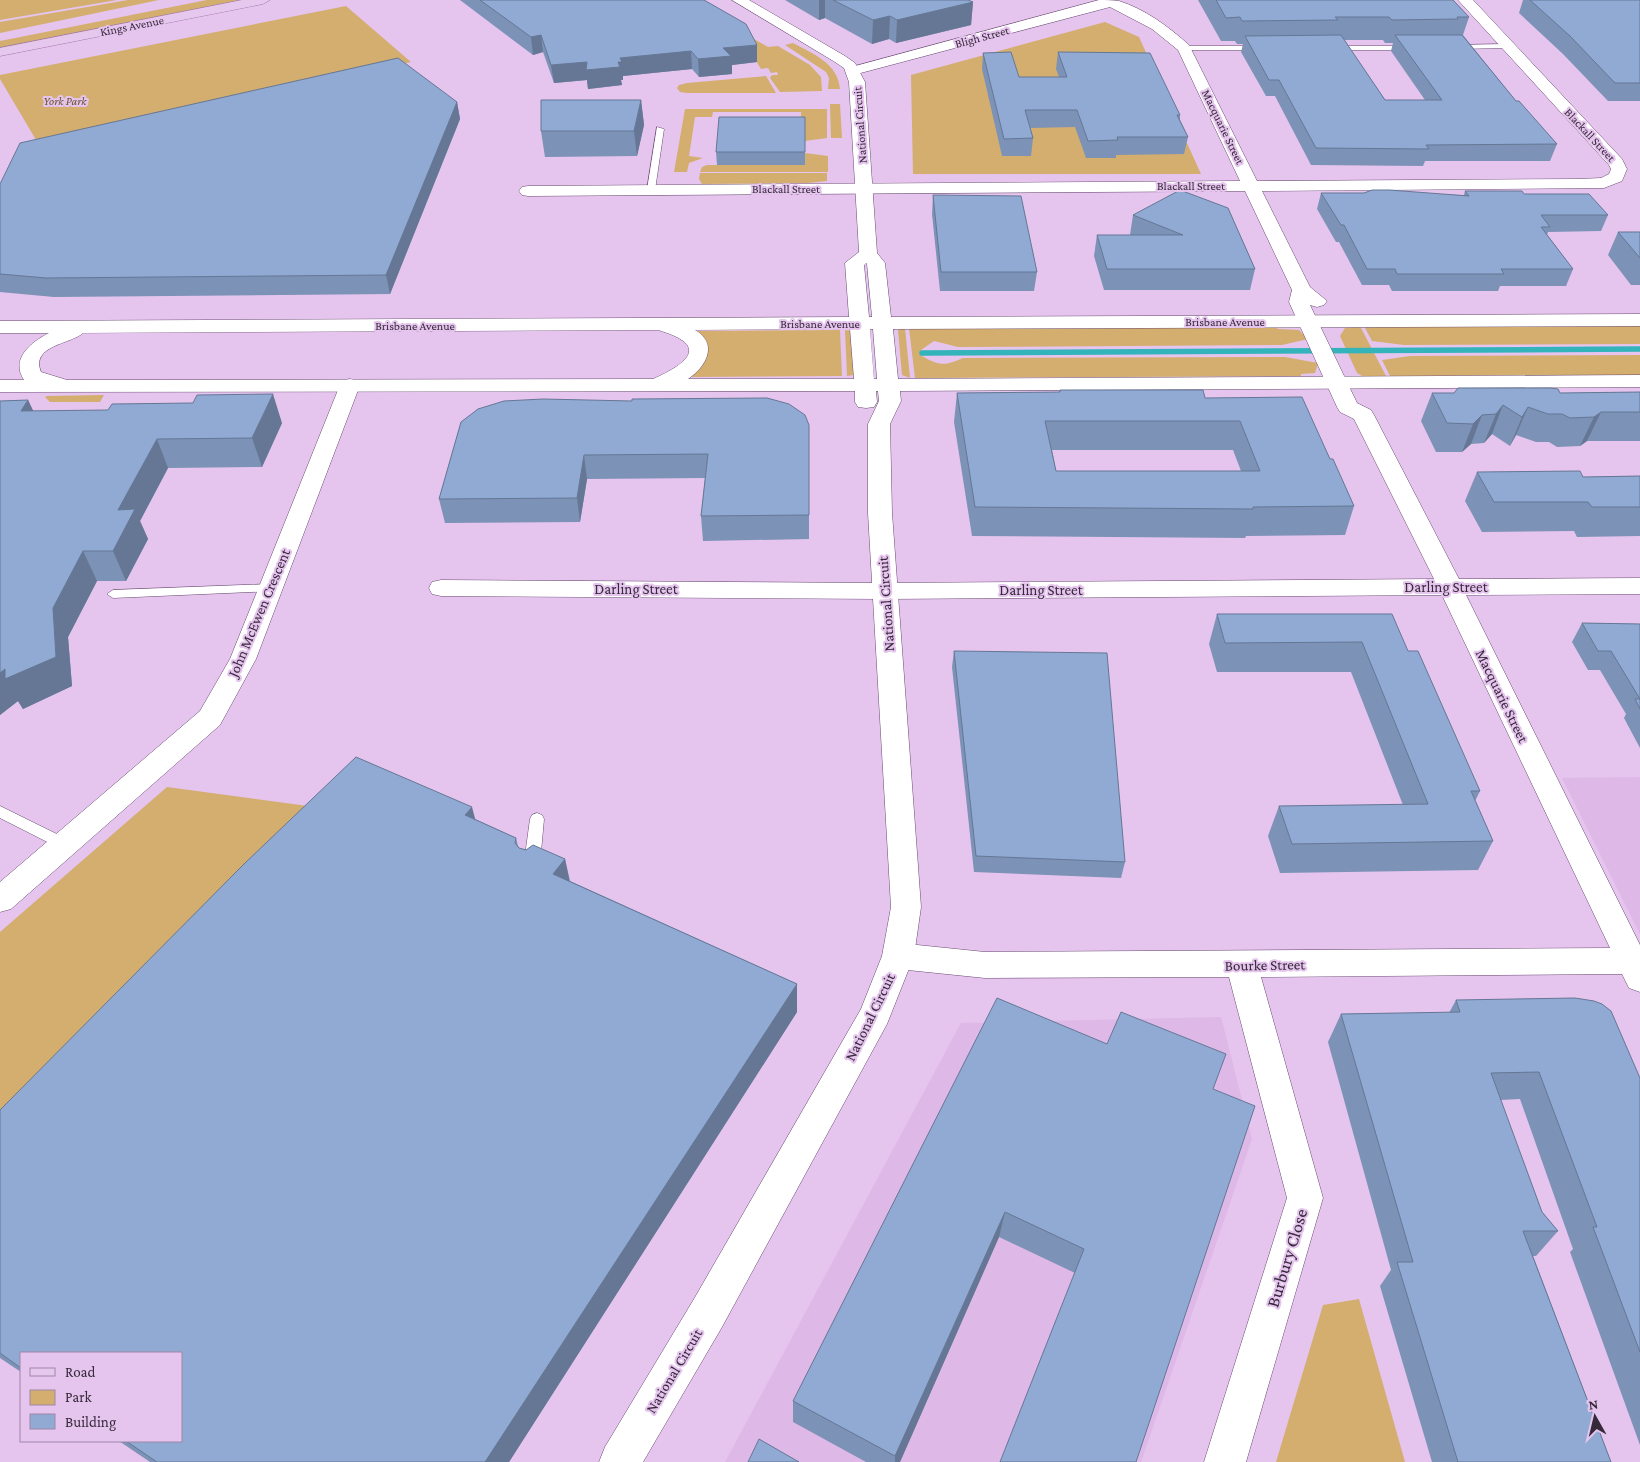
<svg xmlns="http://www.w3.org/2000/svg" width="1640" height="1462" font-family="'Crimson Pro',serif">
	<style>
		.built { fill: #deb8e7 }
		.green { fill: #d3ae6f }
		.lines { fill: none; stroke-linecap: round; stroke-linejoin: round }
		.stream { stroke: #32b4ba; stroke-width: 5.5 }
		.lane-casing { stroke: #694c71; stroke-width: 1 }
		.street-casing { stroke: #694c71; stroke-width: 1 }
		.secondary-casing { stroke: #694c71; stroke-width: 1 }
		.primary-casing { stroke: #9d77a7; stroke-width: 1 }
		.lane { fill: #fff; fill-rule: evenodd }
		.street { fill: #fff; fill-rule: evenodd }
		.secondary { fill: #fff; fill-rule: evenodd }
		.primary { fill: #e6c7ee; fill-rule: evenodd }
		.wall { fill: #7c92b6; fill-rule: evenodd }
		.shaded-wall { fill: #657794 }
		.building { fill: #90aad4; stroke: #657794; fill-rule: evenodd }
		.labels { text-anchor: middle; stroke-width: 4; stroke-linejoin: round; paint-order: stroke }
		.far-street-label { font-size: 12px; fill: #362939; stroke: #e5c4ee }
		.far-park-label { font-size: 12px; font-style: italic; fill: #695128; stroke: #e5c4ee }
		.street-label { font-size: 15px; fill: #362939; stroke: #e5c4ee }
		.near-street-label { font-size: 18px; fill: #362939; stroke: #e5c4ee }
	</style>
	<rect width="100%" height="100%" fill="#e5c4ee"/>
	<path class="built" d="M1640,777V934L1562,778Z
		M1221,1017L1252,1139L1141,1462H725L961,1023Z"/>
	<path class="green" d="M0,0H117L0,20Z
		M128,0H159L0,33V22Z
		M207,0H251L0,49V41Z
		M346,6L411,62L39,145L0,79V75Z
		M1105,22L1139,37L1201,174H913L911,75Z
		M754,39L768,47L778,46L810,65L821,77L822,91L780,92L770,78L772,75H778L777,72L771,73L768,68L761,69L743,40Z
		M793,43C813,54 838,63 840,89H828L829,78L826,72L785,45Z
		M766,76L776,93H687L680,92L677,88L679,85L687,83Z
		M830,104H840L842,138H831Z
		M685,109H827V138L805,141V129L801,128V112H713L712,117H695L689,156L703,158L689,163L687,172H674Z
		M805,153L828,156V172H700L702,167L707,165H717Z
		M700,173H827V181L808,183L702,184L699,179Z
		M1640,325V344L1404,345L1372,341L1364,326Z
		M1360,326L1386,376H1362L1357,373L1340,336L1345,328Z
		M1276,327L1278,329L1299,330L1308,339L1282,345L958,347L934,341L921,350L922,356C939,366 945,366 963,358L1285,357L1318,363L1315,373L1301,374V376L915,378L909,328Z
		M905,328L910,378L902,375L898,330Z
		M840,330L842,376L689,377L695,331Z
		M845,330L851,331L854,373V375L847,376Z
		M1640,355V375L1390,376L1382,360L1410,356Z
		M104,395L100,402H50L45,397L47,396Z
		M167,787L330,809L0,1146V932Z
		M1359,1299L1405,1462H1276L1323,1305Z"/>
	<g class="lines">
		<path class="stream" d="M922,353L1640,349"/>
		<defs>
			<path id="lane" d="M1508,44L1512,46L1511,48L1454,49L1450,47L1454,45Z
				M1181,46H1260L1264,48L1260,50H1181Z
				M1329,46H1410L1414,48L1410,50H1332L1328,48Z
				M657,127L664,129L655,190L651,193L647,190Z
				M271,584L275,585L277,588L275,591L113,598L107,594L113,590Z
				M0,806L71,841L73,845L71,849L66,851L61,849L0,818Z
				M537,813L542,815L544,819L540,863L537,867L532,869L527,867L524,863L530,819L532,815Z"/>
			<path id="street" d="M1099,0C1105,0 1113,0 1119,1C1145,9 1169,27 1189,45L1257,181L1579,179L1601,178L1609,174L1611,169L1609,165L1458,0H1473L1622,159L1627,169L1622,181L1604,188L1262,191L1310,287L1327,301L1324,305L1317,307L1310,305L1357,403L1371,410L1374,415L1459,579L1640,578V594L1466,595L1640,945V992L1629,988L1622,974L1261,977L1323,1198L1246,1462H1204L1287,1198L1229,977L985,978L898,969L887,965L882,956L887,947L898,943L985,952L1610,948L1442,595L885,599L441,596L432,594L429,588L432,582L441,580L885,583L1434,579L1354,419L1340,412L1337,407L1289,302L1292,290L1245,191L528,196L522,195L519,191L522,187L528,186L1240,181L1178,50L1152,29L1110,7L853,75L848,74L846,71L848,68Z
				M350,379L357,381L360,385L256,659L220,725L11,909L0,912V882L200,711L230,659L340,385L343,381Z"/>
			<path id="secondary" d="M732,0H749L845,56L855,63L865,82L877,253L885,263L891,317L1640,314V326L893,329L898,379L1640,375V387L900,391L901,401L890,424L892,513L921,907L914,956L887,1024L722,1327L643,1462H599L605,1447L694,1299L861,1009L882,956L891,907L868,513V424L879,401L878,391H876L877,402L874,407L866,408L858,407L855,402V391L0,392V380H24C10,359 31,342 49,333H0V321L849,317L845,263L859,252L849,82L844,68L835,62ZM866,263L867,264L872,317H869L864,265ZM850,329L854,379H688C706,367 719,344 695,330ZM870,329H873L877,379H874ZM658,330C710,345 689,363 653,379L67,380L41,372C30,345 72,344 83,333Z"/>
			<path id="primary" d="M242,0H270L263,4L0,56V48Z"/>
		</defs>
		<use href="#lane" class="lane-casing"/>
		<use href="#street" class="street-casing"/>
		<use href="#secondary" class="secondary-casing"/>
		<use href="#primary" class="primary-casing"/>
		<use href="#lane" class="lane"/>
		<use href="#street" class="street"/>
		<use href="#secondary" class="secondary"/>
		<use href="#primary" class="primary"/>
	</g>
	<path class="wall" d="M460,0H704L757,45V62L732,65V74L699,77L692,69L623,76V80H621L622,85L588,89L587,80L554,83L543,52L533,55Z
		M785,0H968L973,2L971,25L896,43L889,39L872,44L825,18L819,20Z
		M1198,0H1453L1469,17L1463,35L1516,101L1557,144L1550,161H1425L1423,166L1311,165L1275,96H1266L1241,52L1243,44H1237L1235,41H1221ZM1344,40H1383L1385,43H1393L1391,51L1425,100H1385Z
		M1523,0H1640V101H1608L1563,54L1519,13Z
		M1058,52L1180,115V120L1188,137L1184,154L1116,155V158H1086L1075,127L1030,128L1033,138L1031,156H1002L982,69L983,53L1019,77H1059L1056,69Z
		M641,100L644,125L637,156L545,157L541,131Z
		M457,102L460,119L390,294L54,297L0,292V184Z
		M805,117V165H717L716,152Z
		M1465,191L1524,194L1608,215L1601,231L1548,232L1547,235L1573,269L1566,286H1500L1498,291H1392L1389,285H1362L1339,242H1336L1317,209L1321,193L1464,195Z
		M933,195L1037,272L1034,291H940L932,214Z
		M1228,208L1255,269L1250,290H1104L1094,256L1097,235H1130L1133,215Z
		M1618,232H1640V285H1631L1608,255Z
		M1060,390L1205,398L1330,459L1354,506L1345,535L1246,536L1245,538L972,536L954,422L957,393L1059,392ZM1052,450H1233L1241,471H1056Z
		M1640,392V441H1587L1580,446L1557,447L1549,442H1536L1516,435L1510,446L1492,434L1484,443L1471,444L1462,452H1436L1421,421L1432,393H1560Z
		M28,400L33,411L282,423L262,467L168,468L140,521L148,539L126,581H97L68,637L72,686L23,709L18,701L0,715V401Z
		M461,422L809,425V539L703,541L701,516L705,478L587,479L580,522L445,523L439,499Z
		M1477,472L1583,477L1640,476V536L1577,537L1574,531L1482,532L1465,501Z
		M1217,614L1408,651L1480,791L1475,801L1493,841L1478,870L1280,873L1268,836L1279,806L1403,805L1351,672H1217L1209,644Z
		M1582,623L1640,624V748L1624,718L1626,714L1600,670H1588L1572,642Z
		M954,651L1125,862L1121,878L974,872L952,667Z
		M475,819L516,838L518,846L519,848L565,859L570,881L797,984V1012L509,1462H150L119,1441H181L21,1353V1372L0,1358V1110Z
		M1456,1000L1640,1078V1445L1570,1252L1573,1249L1520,1099L1500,1100L1542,1212L1558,1231L1536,1256H1533L1611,1462H1432L1380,1286L1391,1270L1328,1042L1341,1014L1449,1013Z
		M1107,1044L1226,1054L1075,1273L999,1237L900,1462H866L793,1422V1401Z"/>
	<path class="shaded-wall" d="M819,0H825V18L819,20Z
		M973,2L971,25L896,43L897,20Z
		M890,16L889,39L872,44L873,20Z
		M541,35L543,52L533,55L531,37Z
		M757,45V62L732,65V74L699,77L698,59L723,48Z
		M691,51L692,69L623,76V80H621L622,85L588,89L587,80L554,83L551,65L587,62H618L620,58Z
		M641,100L644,125L637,156L634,131Z
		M457,102L460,119L390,294L386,275Z
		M273,394L282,423L262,467L252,438Z
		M28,400L42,429L21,411Z
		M1503,405L1492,434L1484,443L1496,414Z
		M1528,407L1516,435L1510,446L1522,417Z
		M1601,412L1587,441L1580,446L1594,417Z
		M1482,415L1471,444L1462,452L1473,424Z
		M157,439L168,468L140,521L148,539L126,581L113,551L118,510Z
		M584,455L587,479L580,522L577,498Z
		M83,551L97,581L68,637L72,686L23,709L18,701L0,715V673L5,669L53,608Z
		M472,807L480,837L465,815Z
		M565,859L571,888L553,874Z
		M797,984V1012L509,1462H485Z
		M1005,1212L999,1237L900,1462H895V1456Z"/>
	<path class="building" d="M480,0H704L746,24L757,45L723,48L731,56L698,59L691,51L620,58L622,62H618L620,67L586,70L587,62L551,65L541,35L531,37Z
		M833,0H968L973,2L897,20L890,16L873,20Z
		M1216,0H1453L1469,17H1457L1458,19L1392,20L1389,17H1335L1338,20L1242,21L1240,17L1226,18Z
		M1530,0H1640V83H1615L1570,36Z
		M1341,35L1385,100H1442L1395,35H1462L1516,101H1519L1557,144L1426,145L1429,149L1316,148L1279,80H1269L1245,36Z
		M1011,52L1019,77H1067L1058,52L1150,53L1180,115H1177L1188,137H1117L1118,140L1088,141L1077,110H1025L1033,138L1004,139L983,53Z
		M398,58L457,102L386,275L46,278L0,274V184L20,143Z
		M541,100H641L634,131H541Z
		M719,117H805V152H716Z
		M1180,190L1228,208L1255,269H1107L1097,235H1183L1133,215Z
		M1372,190H1389L1469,196L1465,191H1522L1524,194H1589L1608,215H1541L1550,227H1541L1573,269H1501L1504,274H1397L1395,269H1367L1344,225H1341L1321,193H1364Z
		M933,195L1021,196L1037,272H941Z
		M1618,232H1640V258Z
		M1458,388H1550L1558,389L1560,393L1640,392V412H1601L1594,417L1570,418L1562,414H1548L1528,407L1522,417L1503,405L1496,414L1482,415L1473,424L1447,423L1432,393H1454Z
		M1060,390H1203L1205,398L1302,397L1330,459H1333L1354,506L1253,507V509L975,507L957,393L1060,392ZM1045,421H1240L1260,471H1056Z
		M273,394L252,438L157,439L118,510L135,509L113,551H83L53,608L56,657L5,679V669L0,673V401L28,400L21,411L108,410L112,404L193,403L197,395Z
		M767,398L789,404L805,415L809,425V515L701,516L708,454L584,455L577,498L439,499L461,422L478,409L504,401L543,399L632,401V399Z
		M1580,471L1583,477L1640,476V507H1592L1588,502H1494L1477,472Z
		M1217,614H1392L1408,651H1418L1480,791H1471L1493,841L1292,844L1279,806L1428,804L1362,642L1225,643Z
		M1582,623L1640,624V709L1635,699H1640L1611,651H1598Z
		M954,651L1107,653L1125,862L976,856Z
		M356,757L472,807L465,815L516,838L515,843L519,848L526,850L533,845L565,859L553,874L797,984L485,1462H157L126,1441H181V1353H21V1368L0,1353V1110L244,864Z
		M997,998L1107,1044L1121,1012L1226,1054L1213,1089L1255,1106L1136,1462H1000L1084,1249L1005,1212L895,1456L793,1401Z
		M1575,998L1594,1001L1602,1004L1611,1011L1640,1078V1352L1593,1227H1597L1539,1072L1491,1073L1542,1212L1558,1231H1523L1611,1462H1458L1397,1262H1413L1341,1014L1460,1012L1456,1000Z
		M759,1439L799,1462H748Z"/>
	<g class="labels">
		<g class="far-street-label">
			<text transform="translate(132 26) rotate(-11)" y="4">Kings Avenue</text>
			<text transform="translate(982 37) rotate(-15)" y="4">Bligh Street</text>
			<text transform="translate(860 125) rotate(-94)" y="4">National Circuit</text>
			<text transform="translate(1223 127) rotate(64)" y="4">Macquarie Street</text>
			<text transform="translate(1590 135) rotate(47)" y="4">Blackall Street</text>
			<text x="1191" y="190">Blackall Street</text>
			<text x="786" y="193">Blackall Street</text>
			<text x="1225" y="326">Brisbane Avenue</text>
			<text x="820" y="328">Brisbane Avenue</text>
			<text x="415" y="330">Brisbane Avenue</text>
		</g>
		<g class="far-park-label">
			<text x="65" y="105">York Park</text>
		</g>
		<g class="street-label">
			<text x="1446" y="592">Darling Street</text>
			<text x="636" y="594">Darling Street</text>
			<text x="1041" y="595">Darling Street</text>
			<text transform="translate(886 604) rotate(-94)" y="5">National Circuit</text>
			<text transform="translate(259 613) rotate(-67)" y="5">John McEwen Crescent</text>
			<text transform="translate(1502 696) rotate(64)" y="5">Macquarie Street</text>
			<text transform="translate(1265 965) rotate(-1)" y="5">Bourke Street</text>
			<text transform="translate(870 1017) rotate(-64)" y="5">National Circuit</text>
			<text transform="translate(674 1371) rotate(-59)" y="5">National Circuit</text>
		</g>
		<g class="near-street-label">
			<text transform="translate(1287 1258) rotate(-73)" y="6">Burbury Close</text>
		</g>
	</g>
	<rect x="20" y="1352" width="162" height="90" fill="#e5c4ee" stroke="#9f86a6"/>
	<rect x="30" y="1368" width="25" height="8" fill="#e6c7ee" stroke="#9f86a6"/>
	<text x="65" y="1377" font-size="15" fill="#362939">Road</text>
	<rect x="30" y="1390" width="25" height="15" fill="#d3ae6f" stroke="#9f86a6"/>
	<text x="65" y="1402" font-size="15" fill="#362939">Park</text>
	<rect x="30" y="1414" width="25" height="15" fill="#90aad4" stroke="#9f86a6"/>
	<text x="65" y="1427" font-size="15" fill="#362939">Building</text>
	<g transform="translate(1595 1417) rotate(352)" stroke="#e5c4ee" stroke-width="4" paint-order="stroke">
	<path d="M0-4L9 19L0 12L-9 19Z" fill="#362939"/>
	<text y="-8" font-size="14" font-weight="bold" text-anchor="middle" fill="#362939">N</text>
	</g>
</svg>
